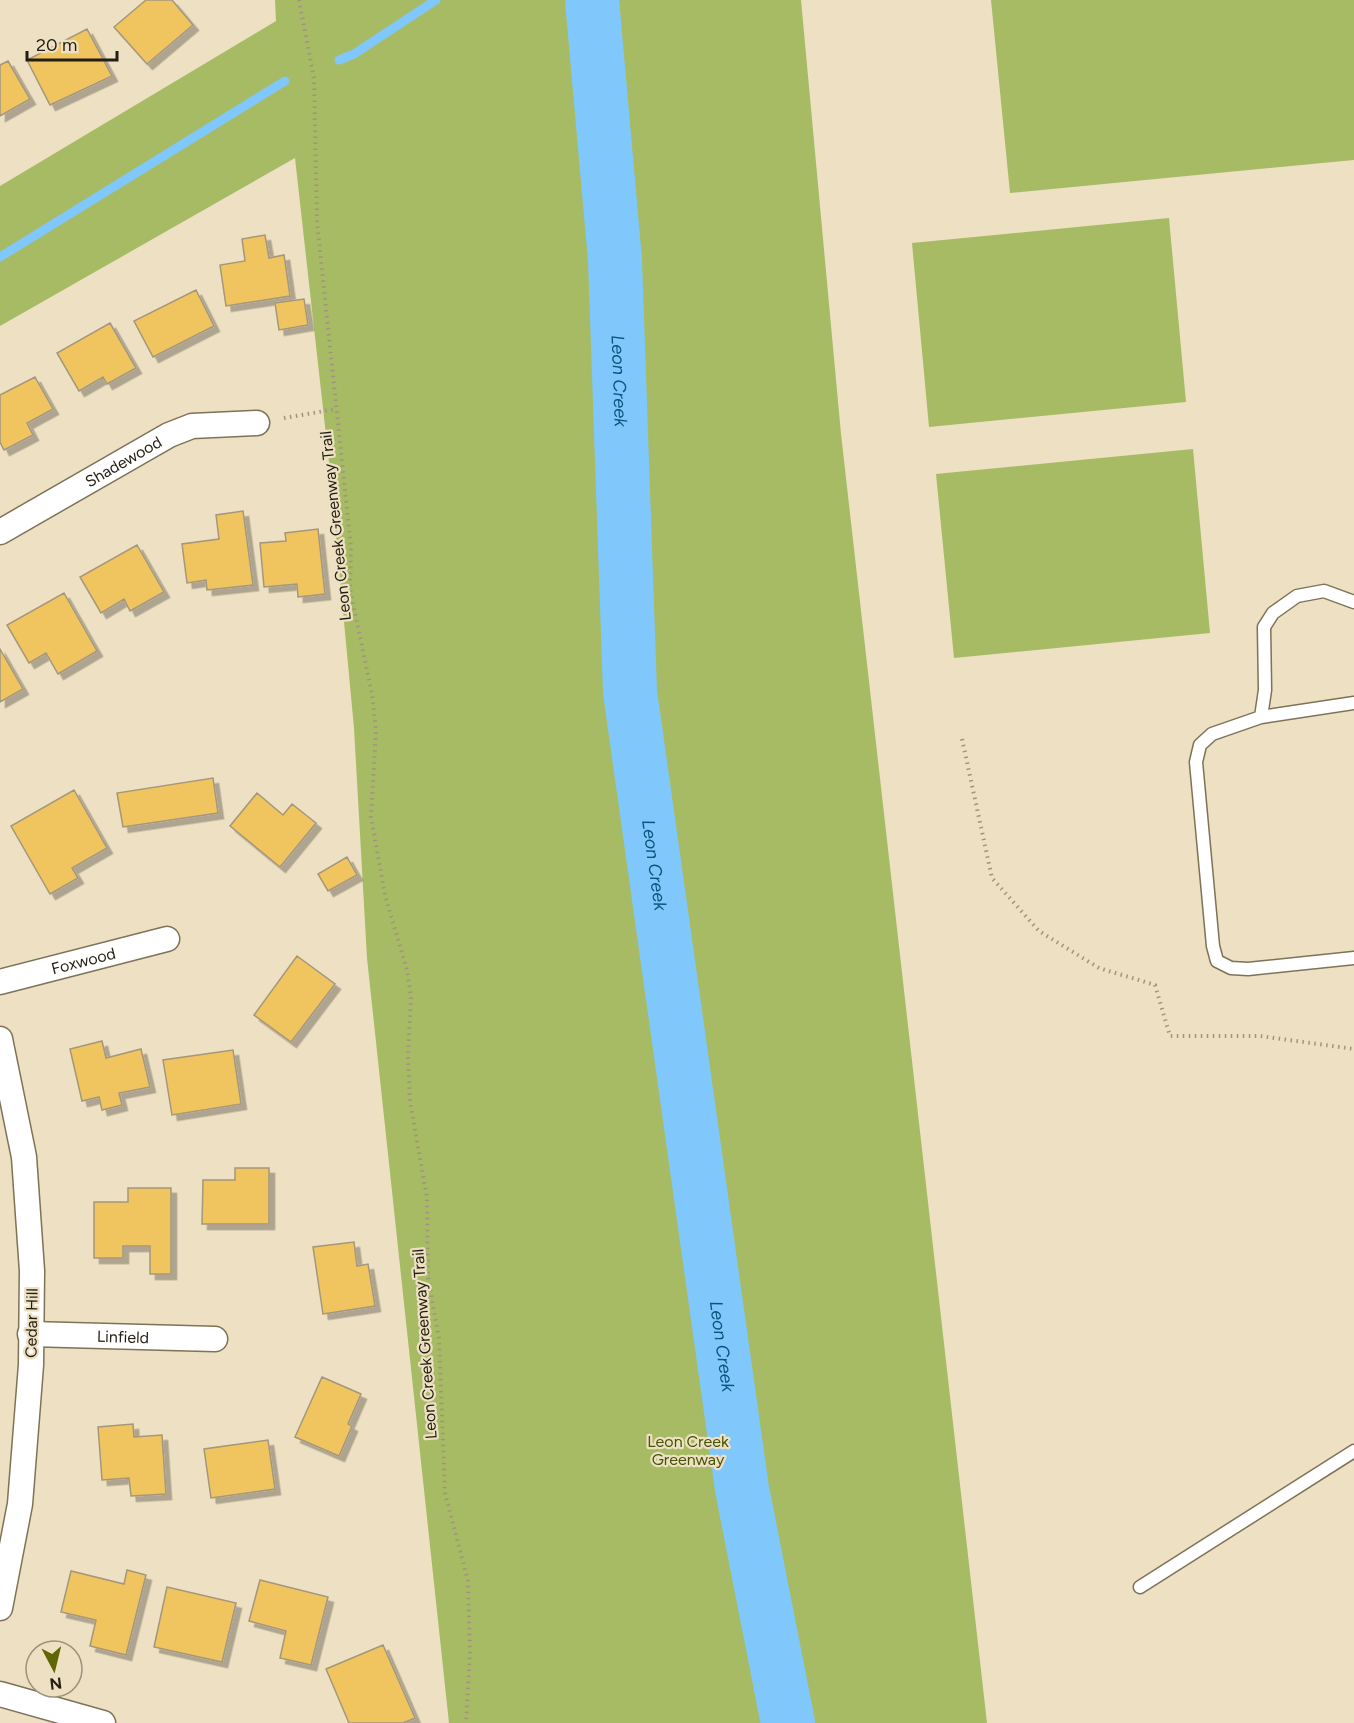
<svg xmlns="http://www.w3.org/2000/svg" width="1354" height="1723" font-family="Figtree,sans-serif">
	<style>
		.green { fill: #a7bb64 }
		.lines { fill: none; stroke-linecap: round; stroke-linejoin: round }
		.stream { stroke: #80c8fb; stroke-width: 9 }
		.river { stroke: #80c8fb; stroke-width: 54 }
		.building { fill: #f0c561; stroke: #a4977c; stroke-width: 1.5; filter: url(#shadow) }
		.lane-casing { stroke: #7e7258; stroke-width: 15 }
		.street-casing { stroke: #7e7258; stroke-width: 27 }
		.path { stroke: #9f957f; stroke-width: 4; stroke-dasharray: 1.5 4.5; stroke-linecap: butt }
		.lane { stroke: #fff; stroke-width: 12 }
		.street { stroke: #fff; stroke-width: 24 }
		.labels { text-anchor: middle; stroke-width: 4.5; stroke-linejoin: round; paint-order: stroke }
		.street-label { font-size: 16px; fill: #231e13; stroke: #ede0c3 }
		.park-label { font-size: 16px; fill: #465306; stroke: #ede0c3 }
		.water-label { font-size: 18px; font-style: italic; fill: #0a567e; stroke: #ede0c3 }
	</style>
	<defs>
		<filter id="shadow"><feDropShadow dx="5.5" dy="5.5" stdDeviation="0" flood-color="#0004"/></filter>
	</defs>
	<rect width="100%" height="100%" fill="#ede0c3"/>
	<path class="green" d="M275,0H801L841,434L987,1723H449L367,958L354,728L329,462L295,158L0,326V186L276,21Z
		M991,0H1354V160L1010,193Z
		M1169,218L1186,402L929,427L912,243Z
		M1193,449L1210,633L954,658L936,474Z"/>
	<g class="lines">
		<path class="stream" d="M339,60L354,54L436,0
			M0,257L285,81"/>
		<path class="river" id="s1" d="M592,0L615,260L630,692L742,1489L788,1723"/>
	</g>
	<path class="building" d="M146,0H172L193,25L147,64L114,27Z
		M87,29L112,76L50,105L27,60Z
		M8,61L30,99L0,116V65Z
		M265,235L269,258L284,255L290,296L226,306L220,265L245,261L242,239Z
		M196,290L214,326L153,357L134,321Z
		M304,299L308,325L279,330L275,303Z
		M110,323L136,368L107,384L103,377L79,391L57,353Z
		M35,377L53,409L27,423L33,435L4,450L0,442V395Z
		M243,511L253,585L207,590L206,580L187,583L182,544L219,539L216,515Z
		M318,529L325,594L298,597L297,584L264,587L260,543L286,541L285,533Z
		M137,545L164,592L130,611L124,599L101,613L80,577Z
		M64,593L97,651L58,674L46,653L29,663L7,625Z
		M0,649L23,689L0,702Z
		M213,778L218,813L123,827L117,793Z
		M74,790L107,848L72,868L78,878L50,894L11,826Z
		M257,793L283,815L292,804L316,823L280,867L230,826Z
		M347,857L357,875L328,891L318,874Z
		M297,956L335,984L291,1042L254,1015Z
		M102,1041L106,1058L141,1049L150,1087L119,1093L122,1105L102,1110L99,1097L82,1101L70,1049Z
		M233,1050L241,1104L172,1115L163,1060Z
		M235,1168H269V1224H202L203,1180H235Z
		M128,1188H171V1274H150V1246H123V1258H94V1202H128Z
		M354,1242L357,1266L368,1264L375,1306L323,1314L313,1247Z
		M322,1377L361,1394L348,1424L352,1426L339,1456L295,1437Z
		M133,1424L134,1437L162,1435L166,1494L131,1496L129,1478L102,1480L98,1427Z
		M268,1440L275,1489L211,1498L204,1449Z
		M127,1570L146,1575L126,1655L90,1646L96,1620L61,1612L71,1571L124,1584Z
		M260,1580L328,1597L311,1665L280,1658L286,1631L249,1621Z
		M167,1587L236,1603L222,1662L154,1647Z
		M383,1645L415,1718L403,1723H349L326,1669Z"/>
	<g class="lines">
		<defs>
			<path id="lane" d="M1354,703L1261,717L1212,734L1200,745L1196,762L1213,946L1217,961L1231,968L1248,969L1354,958
				M1261,717L1265,690L1264,627L1273,613L1297,596L1324,591L1354,602
				M1140,1587L1354,1451"/>
			<g id="street">
				<path id="s2" d="M0,532L169,435L192,426L257,423"/>
				<path id="s3" d="M0,982L167,939"/>
				<path d="M0,1039L24,1157L32,1271L31,1365L20,1504L0,1608"/>
				<path id="s4" d="M30,1334L215,1339"/>
				<path d="M0,1694L103,1723"/>
			</g>
		</defs>
		<use href="#lane" class="lane-casing"/>
		<use href="#street" class="street-casing"/>
		<path class="path" d="M299,0L314,78L317,222L351,548L350,589L372,694L376,730L371,817L385,895L407,970L411,997L408,1057L410,1101L427,1198L428,1277L439,1339L445,1493L468,1581L470,1654L466,1723
			M284,418L336,409
			M962,739L992,878L1039,931L1099,968L1155,985L1170,1036H1260L1354,1049"/>
		<use href="#lane" class="lane"/>
		<use href="#street" class="street"/>
	</g>
	<g class="labels">
		<g class="street-label">
			<text dy="6" stroke="none"><textPath href="#s2" startOffset="142">Shadewood</textPath></text>
			<text transform="translate(335 526) rotate(-96)" y="6">Leon Creek Greenway Trail</text>
			<text dy="6" stroke="none"><textPath href="#s3" startOffset="86">Foxwood</textPath></text>
			<text transform="translate(31 1323) rotate(-89)" y="6">Cedar Hill</text>
			<text dy="6" stroke="none"><textPath href="#s4" startOffset="93">Linfield</textPath></text>
			<text transform="translate(424 1344) rotate(-94)" y="6">Leon Creek Greenway Trail</text>
		</g>
		<g class="park-label">
			<text x="688" y="1447">Leon Creek<tspan x="688" dy="18">Greenway</tspan></text>
		</g>
		<g class="water-label">
			<text dy="6" stroke="none"><textPath href="#s1" startOffset="382">Leon Creek</textPath></text>
			<text dy="6" stroke="none"><textPath href="#s1" startOffset="868">Leon Creek</textPath></text>
			<text dy="6" stroke="none"><textPath href="#s1" startOffset="1354">Leon Creek</textPath></text>
		</g>
	</g>
	<g transform="translate(54 1669) rotate(173)"><circle r="28" fill="#ede0c3" stroke="#9c927d" stroke-width="1.5"/>
	<path d="M0-4.5L10 22L0 15L-10 22Z" fill="#606603"/>
	<text y="-9" font-size="16" font-weight="bold" text-anchor="middle" fill="#231e13">N</text>
	</g>
	<path d="M27 51v9h90v-9" fill="none" stroke="#231e13" stroke-width="3"/>
	<text x="36" y="51" font-size="18" fill="#231e13" stroke="#ede0c3" stroke-width="4.5" paint-order="stroke">20 m</text>
</svg>
